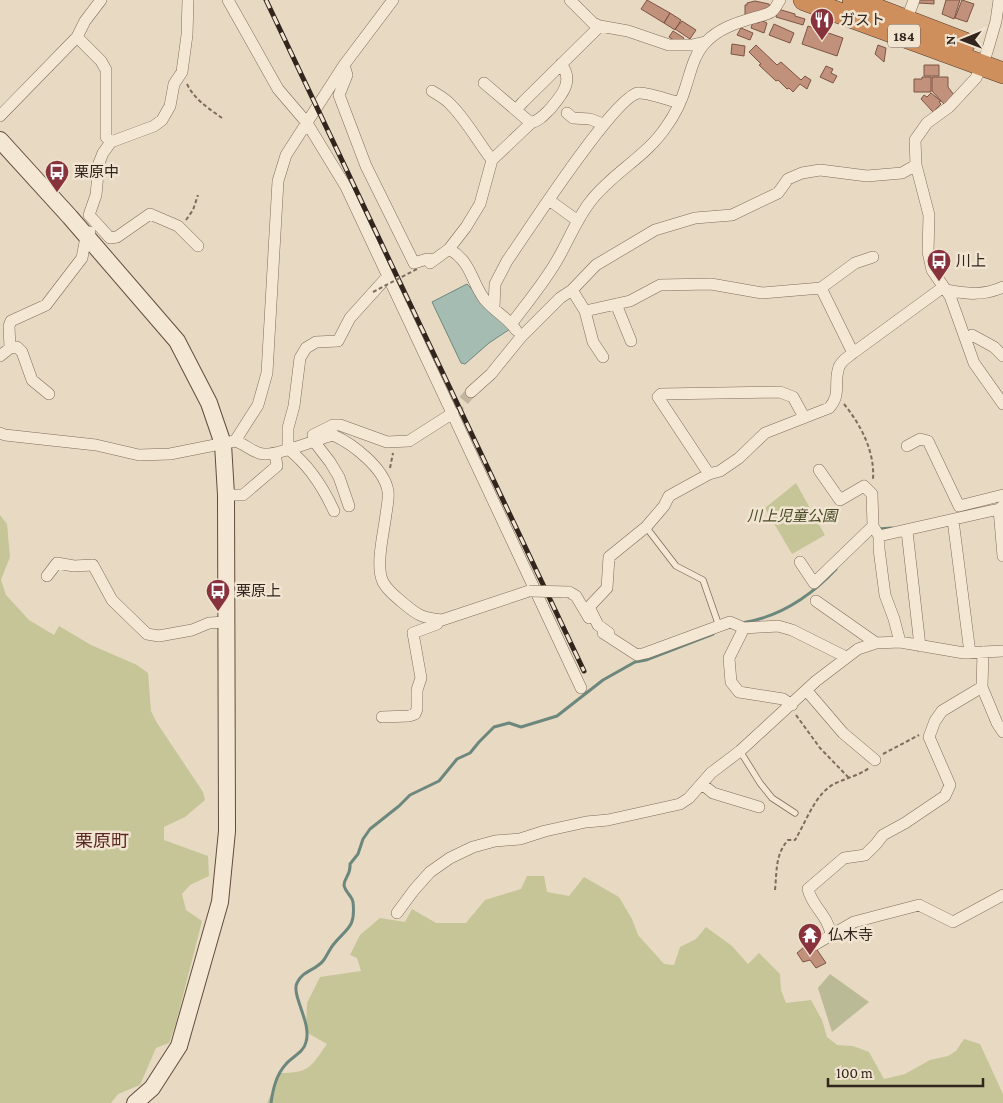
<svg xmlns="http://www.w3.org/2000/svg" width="1003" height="1103" font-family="'Crimson Pro','Noto Sans JP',serif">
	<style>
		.green { fill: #c5c598 }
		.cemetery { fill: #baba96 }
		.water { fill: #a4bcb2; stroke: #6c887e }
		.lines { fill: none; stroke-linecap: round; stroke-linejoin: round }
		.stream { stroke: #6c887e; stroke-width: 3 }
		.building { fill: #c2917c; stroke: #7d5444 }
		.street-tunnel { stroke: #c4b5a1; stroke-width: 11; stroke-dasharray: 11 5.5; stroke-linecap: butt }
		.lane-casing { stroke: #806b5c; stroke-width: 7 }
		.street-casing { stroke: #806b5c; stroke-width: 12 }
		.secondary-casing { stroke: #624c3f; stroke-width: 18 }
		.highway-casing { stroke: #4e3a2f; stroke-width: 22 }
		.path { stroke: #806b5c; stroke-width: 2; stroke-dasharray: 4 2.5; stroke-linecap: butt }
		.lane { stroke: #f4e7d4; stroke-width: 5.5 }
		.street { stroke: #f4e7d4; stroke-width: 11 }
		.secondary { stroke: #f4e7d4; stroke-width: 16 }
		.highway { stroke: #cf8f5c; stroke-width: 21 }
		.rail-casing { stroke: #32251e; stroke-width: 5 }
		.rail { stroke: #f1e4d1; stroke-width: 3; stroke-dasharray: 9; stroke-linecap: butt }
		.street-bridge-casing { stroke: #806b5c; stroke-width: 12; stroke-linecap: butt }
		.path-bridge { stroke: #806b5c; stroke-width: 2; stroke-dasharray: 4 2.5; stroke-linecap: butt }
		.street-bridge { stroke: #f4e7d4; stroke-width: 11 }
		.labels { text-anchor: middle; stroke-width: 5; stroke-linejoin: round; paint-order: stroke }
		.shield { fill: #f1e4d1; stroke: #6b5e54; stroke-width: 1 }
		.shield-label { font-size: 14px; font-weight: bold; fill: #32251e }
		.poi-label { font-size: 15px; fill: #32251e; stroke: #f1e4d1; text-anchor: start }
		.park-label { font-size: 15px; font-style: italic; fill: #474c27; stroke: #f1e4d1 }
		.quarter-label { font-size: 18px; fill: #5a2722; stroke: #f1e4d1 }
	</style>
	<rect width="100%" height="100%" fill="#e8d9c2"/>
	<path class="green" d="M796,483L825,535L792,554L765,508Z
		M0,515L7,524L10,557L1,580L6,595L29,620L54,635L59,626L91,645L137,665L148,673L151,711L157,723L203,792L205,800L185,817L164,827V840L208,856L209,876L190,885L182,894L186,910L202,921L176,1023L169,1043L156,1048L140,1085L118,1094L111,1103H0Z
		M527,876H544L547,892L569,896L584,877L619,897L632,919L638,935L664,964L674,965L680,947L696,939L706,927L732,946L748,964L759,953L780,974L781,990L786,1003L811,1000L822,1020L827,1037L837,1045L853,1046L869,1052L884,1079L905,1074L930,1060L948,1056L956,1051L964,1039L980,1044L1003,1094V1103H267L280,1073C309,1073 311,1067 327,1044L306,1032L307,1003L320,977L361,971L357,958L350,955L360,935L380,918L405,922L412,909L436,923H466L485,900L521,889Z"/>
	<path class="cemetery" d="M830,974L869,1002L832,1032L818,988Z"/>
	<path class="water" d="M467,284L510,329L489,343L465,364L461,363L432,302Z"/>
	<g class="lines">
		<path class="stream" d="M878,529L892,528
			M742,623C779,617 810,597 836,569
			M271,1103C273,1089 276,1075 286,1064C292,1057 304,1052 306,1042C312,1023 291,995 297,983C302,971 316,970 323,961C327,956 329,950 333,945C346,928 356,929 353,902C352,896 345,892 344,885C344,878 351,875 350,864L358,854L363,839L370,829L399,806L410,795L439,781L457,759L470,753L479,742L494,727L509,723L521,727L557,716L603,680L635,662L646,660L713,634"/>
	</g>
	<path class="building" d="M647,0L670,13L664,23L641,9Z
		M919,0H934V4L919,3Z
		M946,0H960L954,19L942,14Z
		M962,0L974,4L967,22L955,18Z
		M755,1L769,4L770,9L745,16V5H747V3Z
		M778,9L795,14V16L805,19L803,25L776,17Z
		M670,13L681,20L675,30L664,23Z
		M760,20L767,23L764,33L751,28L753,22L759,23Z
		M682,21L696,30L690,39L675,29Z
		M774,24L794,33L790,43L769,35Z
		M808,26L843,38L837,56L802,44Z
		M741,28L753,33L750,40L737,35Z
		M673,31L684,38L680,44L669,37Z
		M732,44L745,46L744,56L731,54Z
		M756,45L777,65L781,62L801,80L805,76L811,80L807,89L800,84L793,92L789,88L787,89L778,80L776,81L759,65L761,64L749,52Z
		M878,45L886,48L884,62L875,54Z
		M924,65H939V76H924Z
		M826,66L833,69L831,73L837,76L833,83L820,77Z
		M922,77H931V92H914V79H922Z
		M932,77H948V87L954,95L944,104L932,91Z
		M931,93L941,101L939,102L941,104L933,112L921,99L924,95L927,97Z
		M811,941L826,963L816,968L810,960L803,962L797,953Z"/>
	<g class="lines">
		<path class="street-tunnel" d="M453,413L471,392"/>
		<defs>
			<path id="lane" d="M646,527L676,566L703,580L719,626
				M740,751L760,783L772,798L795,813"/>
			<path id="street" d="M188,0L187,35L182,72L174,84L170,106L162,120L154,126L111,142L103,153L99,163L96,195L89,215L110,238L117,237L150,214L178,226L198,246
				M228,0L278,89L307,123L346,187L581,688
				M570,0L593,23L600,26L628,31L669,45H692L705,42
				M999,0L996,21L987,52L976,78L949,107L927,123L915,140L916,165L929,215L928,252L932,270L950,296L974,363L1003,404
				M906,21L914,0
				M77,37L101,61L106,70V137L111,142
				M344,65L347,75L339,95L366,166L414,263L427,259L434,260
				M484,83L531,123
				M432,91C438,95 446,99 451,105C467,121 478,142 492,160
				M517,109L523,102L600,26
				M567,113L573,118L590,119L603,124
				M0,116L77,37L85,21L101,0
				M549,200L578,221
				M449,249C472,262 471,282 485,300C494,311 508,318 516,330
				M430,263L449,249L466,227L480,204L492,160L531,123C540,120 544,115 550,109C561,96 575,81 561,64
				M821,288L853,353
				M572,290L585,311L593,342L603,357
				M946,290C967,294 984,296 1003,287
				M616,304L631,341
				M494,308L495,284L507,261C526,234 613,98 638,93C647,92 669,100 679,103
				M585,311L630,301L660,285L711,284L762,293L821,288L855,263L873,257
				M512,323C527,303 543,284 556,262C568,242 576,220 590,202C612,173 646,157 666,127C674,116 682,100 686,86C691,71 694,54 706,42C718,29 736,23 753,18C759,16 766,15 771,12C775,10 777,4 780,0
				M967,339L972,335L994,347L1003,356
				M10,348L9,326L11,321L46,305L82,258L86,237L90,232
				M0,356L10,348L17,347L22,352L32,380L49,394
				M471,392L491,374L521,337L560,298L572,290L596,265L655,230L695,218L732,215L778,193L788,179L802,173L820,170L867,176L902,173L916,165
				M0,433L5,435L96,445L139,455L170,454L235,441L258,405L267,373L278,181L286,155L344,65L393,0
				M313,435L333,425H340L387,442L409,441L453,413
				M313,440L330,462L339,477L349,506
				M235,441C246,444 252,453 264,454C280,455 315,440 333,435C353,444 384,468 388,491C389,498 387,507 386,514C384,532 375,566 383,582C387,590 395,596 402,602C417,615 422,618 442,620L529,591
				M907,446L920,439L928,441L959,506L1003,495
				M819,470L840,500L864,486L872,494L873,526L879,536V549L885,595L894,619L900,642
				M709,474L658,397L661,394L780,392L793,397L804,417
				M226,495H243L277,466L275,453
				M999,509L1003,556
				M334,511C323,487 309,465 288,449V428L294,406L300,358L306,348L316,342L338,341L350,318L387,277
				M953,520L970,653
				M907,531L920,646
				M879,536L999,509L1003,506
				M800,562L814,583L873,526
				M47,576L57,563L74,566L93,565L112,600L147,634L159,636L192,630L209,623L226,622
				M569,592L576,596L589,618
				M816,601L876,643
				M744,628L729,658L731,682L739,692L783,699L792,705
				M603,633L637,655L646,653L730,622L744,628L778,626L792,630L846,657
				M609,636V633L598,625L589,607L607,588L609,557L646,527L664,506L669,496L709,474L720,471L739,458L765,433L829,408C842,394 833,383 839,367C841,361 848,357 853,353L942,288
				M983,652L982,687L997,723L1003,732
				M807,691L843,733L875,760
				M382,717L409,716L415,714L417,709V690L421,678L413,633L437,624L439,620
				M702,784L713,793L759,807
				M397,913L414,890L430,872L450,858L473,847L495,841L520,839L545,831L586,822L608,820L680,804L689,798L711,773L740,751L816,681L858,649L876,643L900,642L964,653L1003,651
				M831,935C828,915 812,907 808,889L844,858L865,855L876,844L883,835L905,823L945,796L950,785L929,737L935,721L942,711L982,687
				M814,945L854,922L919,905L953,922L1003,895"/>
			<path id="secondary" d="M0,140L70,217L177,341L209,403L223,444L226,495L227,831L220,902L179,1046L152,1088L135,1103"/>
			<path id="highway" d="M804,0L1003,73
				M853,0L965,43"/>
		</defs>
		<use href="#lane" class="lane-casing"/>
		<use href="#street" class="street-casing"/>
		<use href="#secondary" class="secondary-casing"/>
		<use href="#highway" class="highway-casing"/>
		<path class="path" d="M187,84C194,99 208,108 222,118
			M186,220L193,210L198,195
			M844,404C861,425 875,452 873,479
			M390,468L393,453
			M796,715L820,748L849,778
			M883,754L919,735
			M775,890C777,871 775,855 788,840H795C806,822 815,794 834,784C846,778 858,776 869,768"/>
		<use href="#lane" class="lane"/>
		<use href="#street" class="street"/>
		<use href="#secondary" class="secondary"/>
		<use href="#highway" class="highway"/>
		<defs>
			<path id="rail" d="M266,0L584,671"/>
		</defs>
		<use href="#rail" class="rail-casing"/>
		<use href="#rail" class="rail"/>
		<defs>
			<path id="street-bridge" d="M529,591L569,592"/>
		</defs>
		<use href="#street-bridge" class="street-bridge-casing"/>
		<path class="path-bridge" d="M373,292L417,269"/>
		<use href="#street-bridge" class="street-bridge"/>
	</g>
	<defs>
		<symbol id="restaurant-pin" viewBox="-11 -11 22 30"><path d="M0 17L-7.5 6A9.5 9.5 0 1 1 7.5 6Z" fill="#88323d" stroke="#f1e4d1"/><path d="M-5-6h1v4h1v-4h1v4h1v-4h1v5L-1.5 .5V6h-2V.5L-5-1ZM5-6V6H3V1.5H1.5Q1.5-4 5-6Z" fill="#fff"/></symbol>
		<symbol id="bus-pin" viewBox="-11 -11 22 30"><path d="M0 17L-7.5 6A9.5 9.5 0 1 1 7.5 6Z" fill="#88323d" stroke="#f1e4d1"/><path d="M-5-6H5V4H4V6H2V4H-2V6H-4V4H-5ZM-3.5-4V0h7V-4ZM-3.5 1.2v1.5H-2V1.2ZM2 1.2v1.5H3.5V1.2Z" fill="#fff"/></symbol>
		<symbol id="temple-pin" viewBox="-11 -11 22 30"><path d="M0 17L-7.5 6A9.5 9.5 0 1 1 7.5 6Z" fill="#88323d" stroke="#f1e4d1"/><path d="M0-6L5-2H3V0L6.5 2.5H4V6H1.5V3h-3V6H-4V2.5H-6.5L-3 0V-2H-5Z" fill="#fff"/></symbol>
	</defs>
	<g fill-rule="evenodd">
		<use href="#restaurant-pin" x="808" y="6" width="28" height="38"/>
		<use href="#bus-pin" x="43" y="158" width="28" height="38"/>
		<use href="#bus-pin" x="925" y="247" width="28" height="38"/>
		<use href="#bus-pin" x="204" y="577" width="28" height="38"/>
		<use href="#temple-pin" x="796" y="921" width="28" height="38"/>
	</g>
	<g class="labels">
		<rect class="shield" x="888" y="24.5" width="32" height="23" rx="4"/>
		<g class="shield-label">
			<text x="904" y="41">184</text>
		</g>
		<g class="poi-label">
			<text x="840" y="25">ガスト</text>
			<text x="74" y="177">栗原中</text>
			<text x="956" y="266">川上</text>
			<text x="236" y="596">栗原上</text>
			<text x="828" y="940">仏木寺</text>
		</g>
		<g class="park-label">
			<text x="792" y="521">川上児童公園</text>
		</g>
		<g class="quarter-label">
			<text x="102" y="847">栗原町</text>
		</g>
	</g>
	<g transform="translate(963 40) rotate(269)" stroke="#f1e4d1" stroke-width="4" paint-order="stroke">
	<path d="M0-4L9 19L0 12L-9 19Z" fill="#32251e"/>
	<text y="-8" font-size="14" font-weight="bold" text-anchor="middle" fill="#32251e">N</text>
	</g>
	<path d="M828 1078v8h155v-8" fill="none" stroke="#32251e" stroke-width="2.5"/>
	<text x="836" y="1078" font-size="15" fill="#32251e" stroke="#f1e4d1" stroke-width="4" paint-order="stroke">100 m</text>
</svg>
